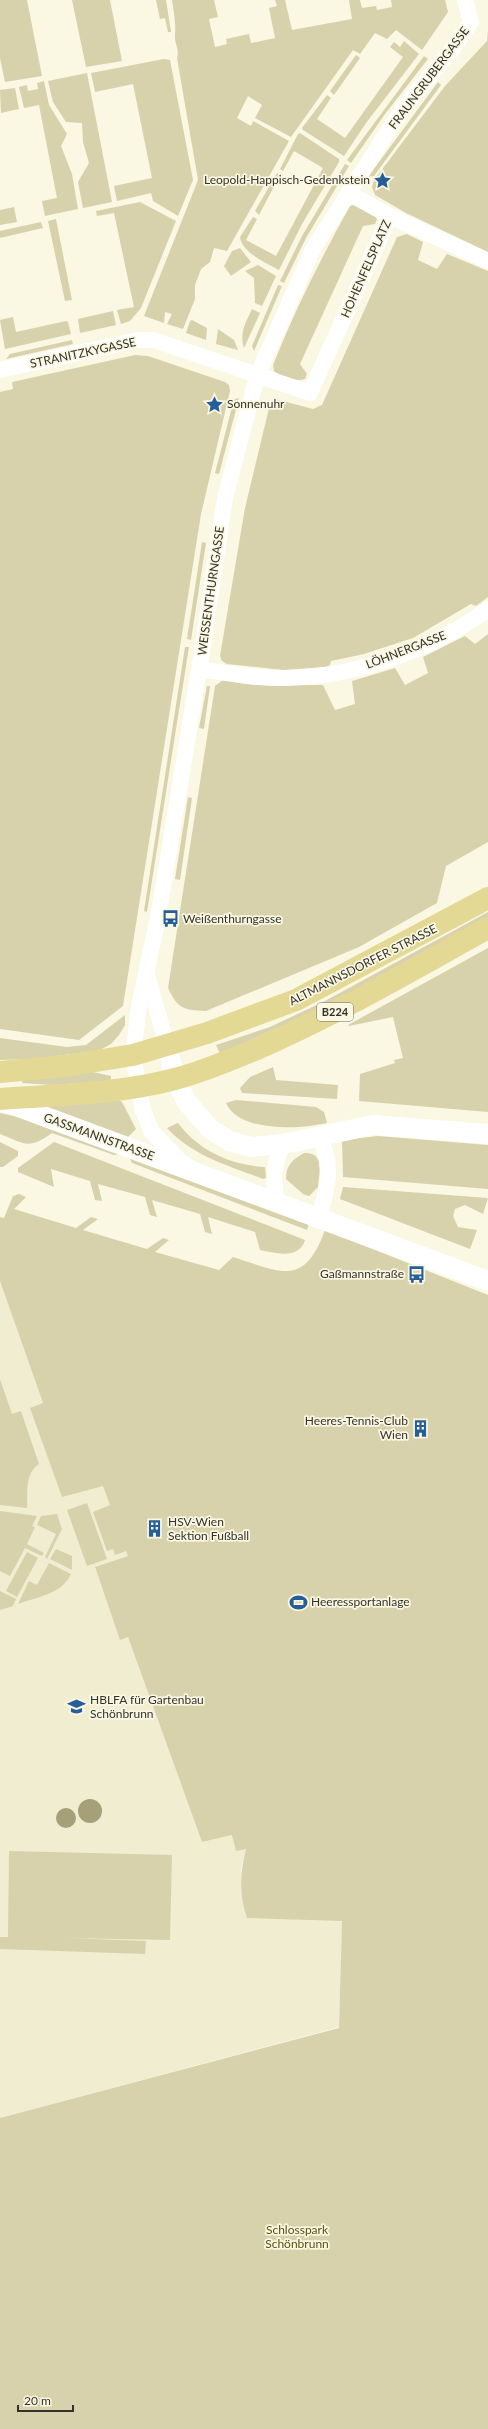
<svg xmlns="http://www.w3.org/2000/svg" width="488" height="2429" font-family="Lato,sans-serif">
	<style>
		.built { fill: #f1edd1 }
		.green { fill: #d7d2ab }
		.water { fill: #a5a078 }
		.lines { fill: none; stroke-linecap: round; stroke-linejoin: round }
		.minor { stroke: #fff; stroke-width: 16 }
		.tertiary { stroke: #fff; stroke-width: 20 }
		.primary { stroke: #e3d995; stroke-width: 22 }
		.labels { text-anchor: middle; stroke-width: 3.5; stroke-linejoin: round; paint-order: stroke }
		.shield { fill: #faf7e3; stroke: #6f6d62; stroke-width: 1 }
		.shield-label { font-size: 11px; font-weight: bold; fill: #33322a }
		.street-label { font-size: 12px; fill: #33322a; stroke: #faf7e3 }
		.poi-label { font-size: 12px; fill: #33322a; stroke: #faf7e3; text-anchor: start }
		.park-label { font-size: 12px; fill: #5b510b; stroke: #faf7e3 }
	</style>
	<rect width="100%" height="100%" fill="#faf7e3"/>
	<path class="built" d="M0,1281L43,1403L96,1416L128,1556L95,1568L120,1639L128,1637L202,1842L232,1835L246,1849L241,1868L247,1918L342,1920L339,2027L0,2118Z"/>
	<path class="green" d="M0,0H27L42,76L5,82L0,58Z
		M72,0H110L122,61L86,67Z
		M156,0H166L171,32H168L165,18L160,19Z
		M172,0H214L218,17L209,19L215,47L227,44L226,39L249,34L251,43L275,38L269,8L277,6L275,0H285L292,30L352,19L349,0H360L362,8L376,6L377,10L392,7L391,0H445L448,12L422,50L396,30L387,39L375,33L360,54L353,50L291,137L255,118L262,105L248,96L237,118L251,126L253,121L289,141L227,251L214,248L210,262L201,269L195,285V299L183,329L167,324L172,314L165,312L164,323L144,316L198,180L177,58C180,49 174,44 175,35C176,22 174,14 172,0Z
		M488,31V252L406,213L375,195L372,187L374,180L445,86L487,41Z
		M404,41L419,54L366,123L344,156L303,130L302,128L327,95L331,98L317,119L345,138L403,57L390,47L394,42L400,47Z
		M356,55L360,58L334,95L330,91Z
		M424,56L428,59L385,114L351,163L347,160Z
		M164,59L170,60L193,180L178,216L153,201L151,193L117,201L114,186L152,178L133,84L95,92L91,73Z
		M87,73L112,202L83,208L78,182L89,163L83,142L82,123L66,122L53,102L48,81Z
		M44,81L49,105L67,134L61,146L72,174L78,209L45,216L42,201L57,198L39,105L24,108L19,87L27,85L28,91L38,89L37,83Z
		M438,82L441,85L374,176L368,177Z
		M15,88L19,109L1,113L0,90Z
		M300,133L339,159V162L302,224L279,270C267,263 242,253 240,237L253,217L257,219L246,240L276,256L323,168L294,151L283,171L280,169L298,134Z
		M345,164L349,166L306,238L284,283L280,281L302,236Z
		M277,173L280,175L259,215L255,211Z
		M140,202L176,221L141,308L130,321L121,324L117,310L134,307L114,213L97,216L96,211Z
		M356,204L375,214L377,219L375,224L363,226L300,364L307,374L305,379C296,382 281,377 274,371L273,365C295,310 321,258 350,206Z
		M14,207L17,222L0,225V210Z
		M56,219L72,300L65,301L48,221Z
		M41,222L43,228L0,238V231Z
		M407,234L423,242L418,260L437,269L447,254L488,271V597L476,606L471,604L413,638L364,654L331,661L330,665L326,667L284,670L227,664L222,661L220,656L245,508L270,404L279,400L313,409L322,405L397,237Z
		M240,248L251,262L231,276L224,266L232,251Z
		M258,265L276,276L262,306L255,303L254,278L245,271Z
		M278,285L282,286L254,351L252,346Z
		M252,309L260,313L244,348C239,333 246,322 252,309Z
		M113,311L116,325L80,333L78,319Z
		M13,317L16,332L66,321L68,322L71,334L5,349L0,320Z
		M192,320L207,328L206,340L186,333L190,321Z
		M218,329L234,340L238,350L216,344Z
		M72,340L73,344L6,359L10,354Z
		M135,355L148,356L225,382L229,385L230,391L201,514L123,1006L79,1040L0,1029V392L13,389L12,382Z
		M239,398L219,474L215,473L233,403L235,399Z
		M202,542L206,543L191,640L187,639Z
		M488,634V842L446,866L437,903L359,947L206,1011C183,1010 178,1009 168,988L215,686L223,680L255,685H323L335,710L355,704L352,681L395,668L405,685L428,673L423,657L465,636L475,644Z
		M185,647H189L147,912L144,911Z
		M207,686H210L204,729L199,728Z
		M188,797L192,798L180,880L175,879Z
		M488,912V918L330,1004L220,1054L216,1045L270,1027L325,1001Z
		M488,948V1112L359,1101L360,1074L395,1063L394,1060L403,1058L393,1017L349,1026L348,1025Z
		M125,1015V1025L119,1035L111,1044L100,1050L35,1059L0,1060V1038L67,1047L86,1045Z
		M273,1067L276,1080L338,1085L337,1099L242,1093L240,1088L250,1077Z
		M93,1072L111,1076V1081L52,1085L22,1083L23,1078Z
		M117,1099L122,1102L136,1129L127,1138L37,1106Z
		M236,1100L316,1107L324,1112L327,1123C301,1129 239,1133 226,1103Z
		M0,1113L18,1117L120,1154L114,1155L52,1133C28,1150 26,1144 0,1134Z
		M178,1123C199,1151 231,1165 265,1167L266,1178L263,1179C230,1166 192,1156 167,1128Z
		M378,1136L488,1145V1189L343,1177L342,1140Z
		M0,1142L18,1151V1156L3,1167H0Z
		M54,1142L305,1240C299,1260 275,1253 260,1250L255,1232L208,1217L212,1234L205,1232L200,1214L152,1200L157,1217L150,1215L145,1197L98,1184L102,1201L95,1200L90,1181L51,1169L54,1187L18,1172V1168Z
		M304,1153C325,1152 319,1173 318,1187L309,1196L303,1194L286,1179C286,1165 292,1160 304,1153Z
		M131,1154L309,1223L307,1230L132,1163L130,1159Z
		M343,1187L488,1198L483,1214L465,1205L455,1209L453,1216L458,1227L477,1230L470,1249L340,1199Z
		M19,1194L26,1197L14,1209L76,1228L91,1217L98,1219L83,1230L147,1249L163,1238L169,1240L155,1252L219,1270L233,1257C281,1272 304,1288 325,1230L488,1295V2429H0V2118L339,2028L342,1921L247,1918C239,1895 240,1873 246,1849L236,1851L232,1835L202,1842L128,1637L120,1640L95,1567L128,1556L126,1551L115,1555L113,1549L107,1551L93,1512L110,1505L103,1486L62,1497L30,1408L43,1403L0,1281V1217L4,1218L13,1196Z
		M0,1379L12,1414L21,1411L39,1464C24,1474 28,1493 27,1508L0,1505Z
		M87,1503L107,1559L87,1566L67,1510Z
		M0,1511L37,1516L32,1526L35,1527L27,1544L44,1553L42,1556L25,1548L10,1576L0,1571Z
		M57,1514L62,1529L47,1559L45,1557L56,1534L37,1525L41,1516Z
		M56,1549L72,1556V1570L50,1559Z
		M27,1552L38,1558L17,1597L6,1591Z
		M49,1563L71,1574C62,1594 37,1597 18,1604L29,1581L37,1585Z
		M0,1591L16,1599L13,1606L0,1610Z
		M9,1851L172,1855L170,1940L67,1938L146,1941L145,1954L0,1949V1937H8Z"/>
	<path class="water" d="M78 1811a12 12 0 1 1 24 0a12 12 0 1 1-24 0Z
		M56 1818a10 10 0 1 1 20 0a10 10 0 1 1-20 0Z"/>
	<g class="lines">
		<path class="minor" d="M348,193L390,216L488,261
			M0,370L138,340H154L310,393L390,216
			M199,669C228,673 257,679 287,678C357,676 431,651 488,609
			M147,975L167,1046
			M318,1136C335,1163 327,1190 319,1218
			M189,1167L179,1160L152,1132L143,1111L133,1055L139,1006L158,918L203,645L225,498L257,376L313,249L403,108L452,50L471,22L465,0
			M277,1202C273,1180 273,1164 283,1144"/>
		<path class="tertiary" d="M167,1046L175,1079L187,1102L210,1129L229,1141L251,1147L283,1144L373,1125L488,1134
			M0,1100L488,1281"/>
		<path class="primary" d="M0,1072L65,1066L133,1055L207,1033L296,1000L488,898
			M0,1099C58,1095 118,1094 175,1079C203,1072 230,1060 257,1049C337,1014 412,970 488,928"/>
	</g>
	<defs>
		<symbol id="sight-bare" viewBox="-9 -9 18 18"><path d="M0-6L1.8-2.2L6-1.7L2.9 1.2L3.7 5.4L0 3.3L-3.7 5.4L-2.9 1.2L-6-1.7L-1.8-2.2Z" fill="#265f97" stroke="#faf7e3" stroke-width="2.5" paint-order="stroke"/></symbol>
		<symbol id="bus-bare" viewBox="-9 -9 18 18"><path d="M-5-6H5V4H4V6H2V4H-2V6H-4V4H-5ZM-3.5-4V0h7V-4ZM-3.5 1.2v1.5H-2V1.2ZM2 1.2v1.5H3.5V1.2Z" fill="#265f97" stroke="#faf7e3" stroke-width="2.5" paint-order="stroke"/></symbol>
		<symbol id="building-bare" viewBox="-9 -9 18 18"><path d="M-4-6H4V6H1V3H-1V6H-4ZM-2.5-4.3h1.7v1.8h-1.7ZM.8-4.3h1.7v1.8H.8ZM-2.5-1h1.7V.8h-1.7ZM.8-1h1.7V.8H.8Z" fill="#265f97" stroke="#faf7e3" stroke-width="2.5" paint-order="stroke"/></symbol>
		<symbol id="stadium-bare" viewBox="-9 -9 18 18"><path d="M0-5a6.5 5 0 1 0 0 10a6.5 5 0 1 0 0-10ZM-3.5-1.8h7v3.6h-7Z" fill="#265f97" stroke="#faf7e3" stroke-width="2.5" paint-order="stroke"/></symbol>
		<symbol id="school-bare" viewBox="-9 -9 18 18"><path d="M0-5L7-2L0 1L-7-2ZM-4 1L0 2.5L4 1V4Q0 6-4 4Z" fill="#265f97" stroke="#faf7e3" stroke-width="2.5" paint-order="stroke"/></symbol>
	</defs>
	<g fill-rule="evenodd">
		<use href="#sight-bare" x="370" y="168" width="25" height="25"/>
		<use href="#sight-bare" x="202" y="392" width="25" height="25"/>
		<use href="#bus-bare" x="158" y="906" width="25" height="25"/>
		<use href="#bus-bare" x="404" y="1262" width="25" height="25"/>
		<use href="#building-bare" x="408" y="1416" width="25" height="25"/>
		<use href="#building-bare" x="142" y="1516" width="25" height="25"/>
		<use href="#stadium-bare" x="286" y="1590" width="25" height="25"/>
		<use href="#school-bare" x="64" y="1694" width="25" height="25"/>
	</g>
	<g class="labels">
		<rect class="shield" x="317" y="1003" width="36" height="18" rx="3"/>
		<g class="shield-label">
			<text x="335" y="1016">B224</text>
		</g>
		<g class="street-label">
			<text transform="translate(429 78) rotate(-53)" y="4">FRAUNGRUBERGASSE</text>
			<text transform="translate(366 269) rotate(-66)" y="4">HOHENFELSPLATZ</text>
			<text transform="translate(83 353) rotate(-12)" y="4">STRANITZKYGASSE</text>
			<text transform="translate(211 591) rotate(-82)" y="4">WEISSENTHURNGASSE</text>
			<text transform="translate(406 650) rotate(-21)" y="4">LÖHNERGASSE</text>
			<text transform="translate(363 965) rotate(-27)" y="4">ALTMANNSDORFER STRASSE</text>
			<text transform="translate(99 1137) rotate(20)" y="4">GASSMANNSTRASSE</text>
		</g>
		<g class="poi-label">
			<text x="370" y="184" text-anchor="end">Leopold-Happisch-Gedenkstein</text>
			<text x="227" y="408">Sonnenuhr</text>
			<text x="183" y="923">Weißenthurngasse</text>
			<text x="404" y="1278" text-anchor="end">Gaßmannstraße</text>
			<text x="408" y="1425" text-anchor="end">Heeres-Tennis-Club<tspan x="408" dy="14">Wien</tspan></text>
			<text x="168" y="1526">HSV-Wien<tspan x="168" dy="14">Sektion Fußball</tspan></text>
			<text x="311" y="1606">Heeressportanlage</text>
			<text x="90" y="1704">HBLFA für Gartenbau<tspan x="90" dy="14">Schönbrunn</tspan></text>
		</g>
		<g class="park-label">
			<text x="297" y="2234">Schlosspark<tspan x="297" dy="14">Schönbrunn</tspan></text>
		</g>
	</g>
	<path d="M18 2405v6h55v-6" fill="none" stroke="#33322a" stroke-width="2"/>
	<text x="24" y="2405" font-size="12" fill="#33322a" stroke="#faf7e3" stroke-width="3" paint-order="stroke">20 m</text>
</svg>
